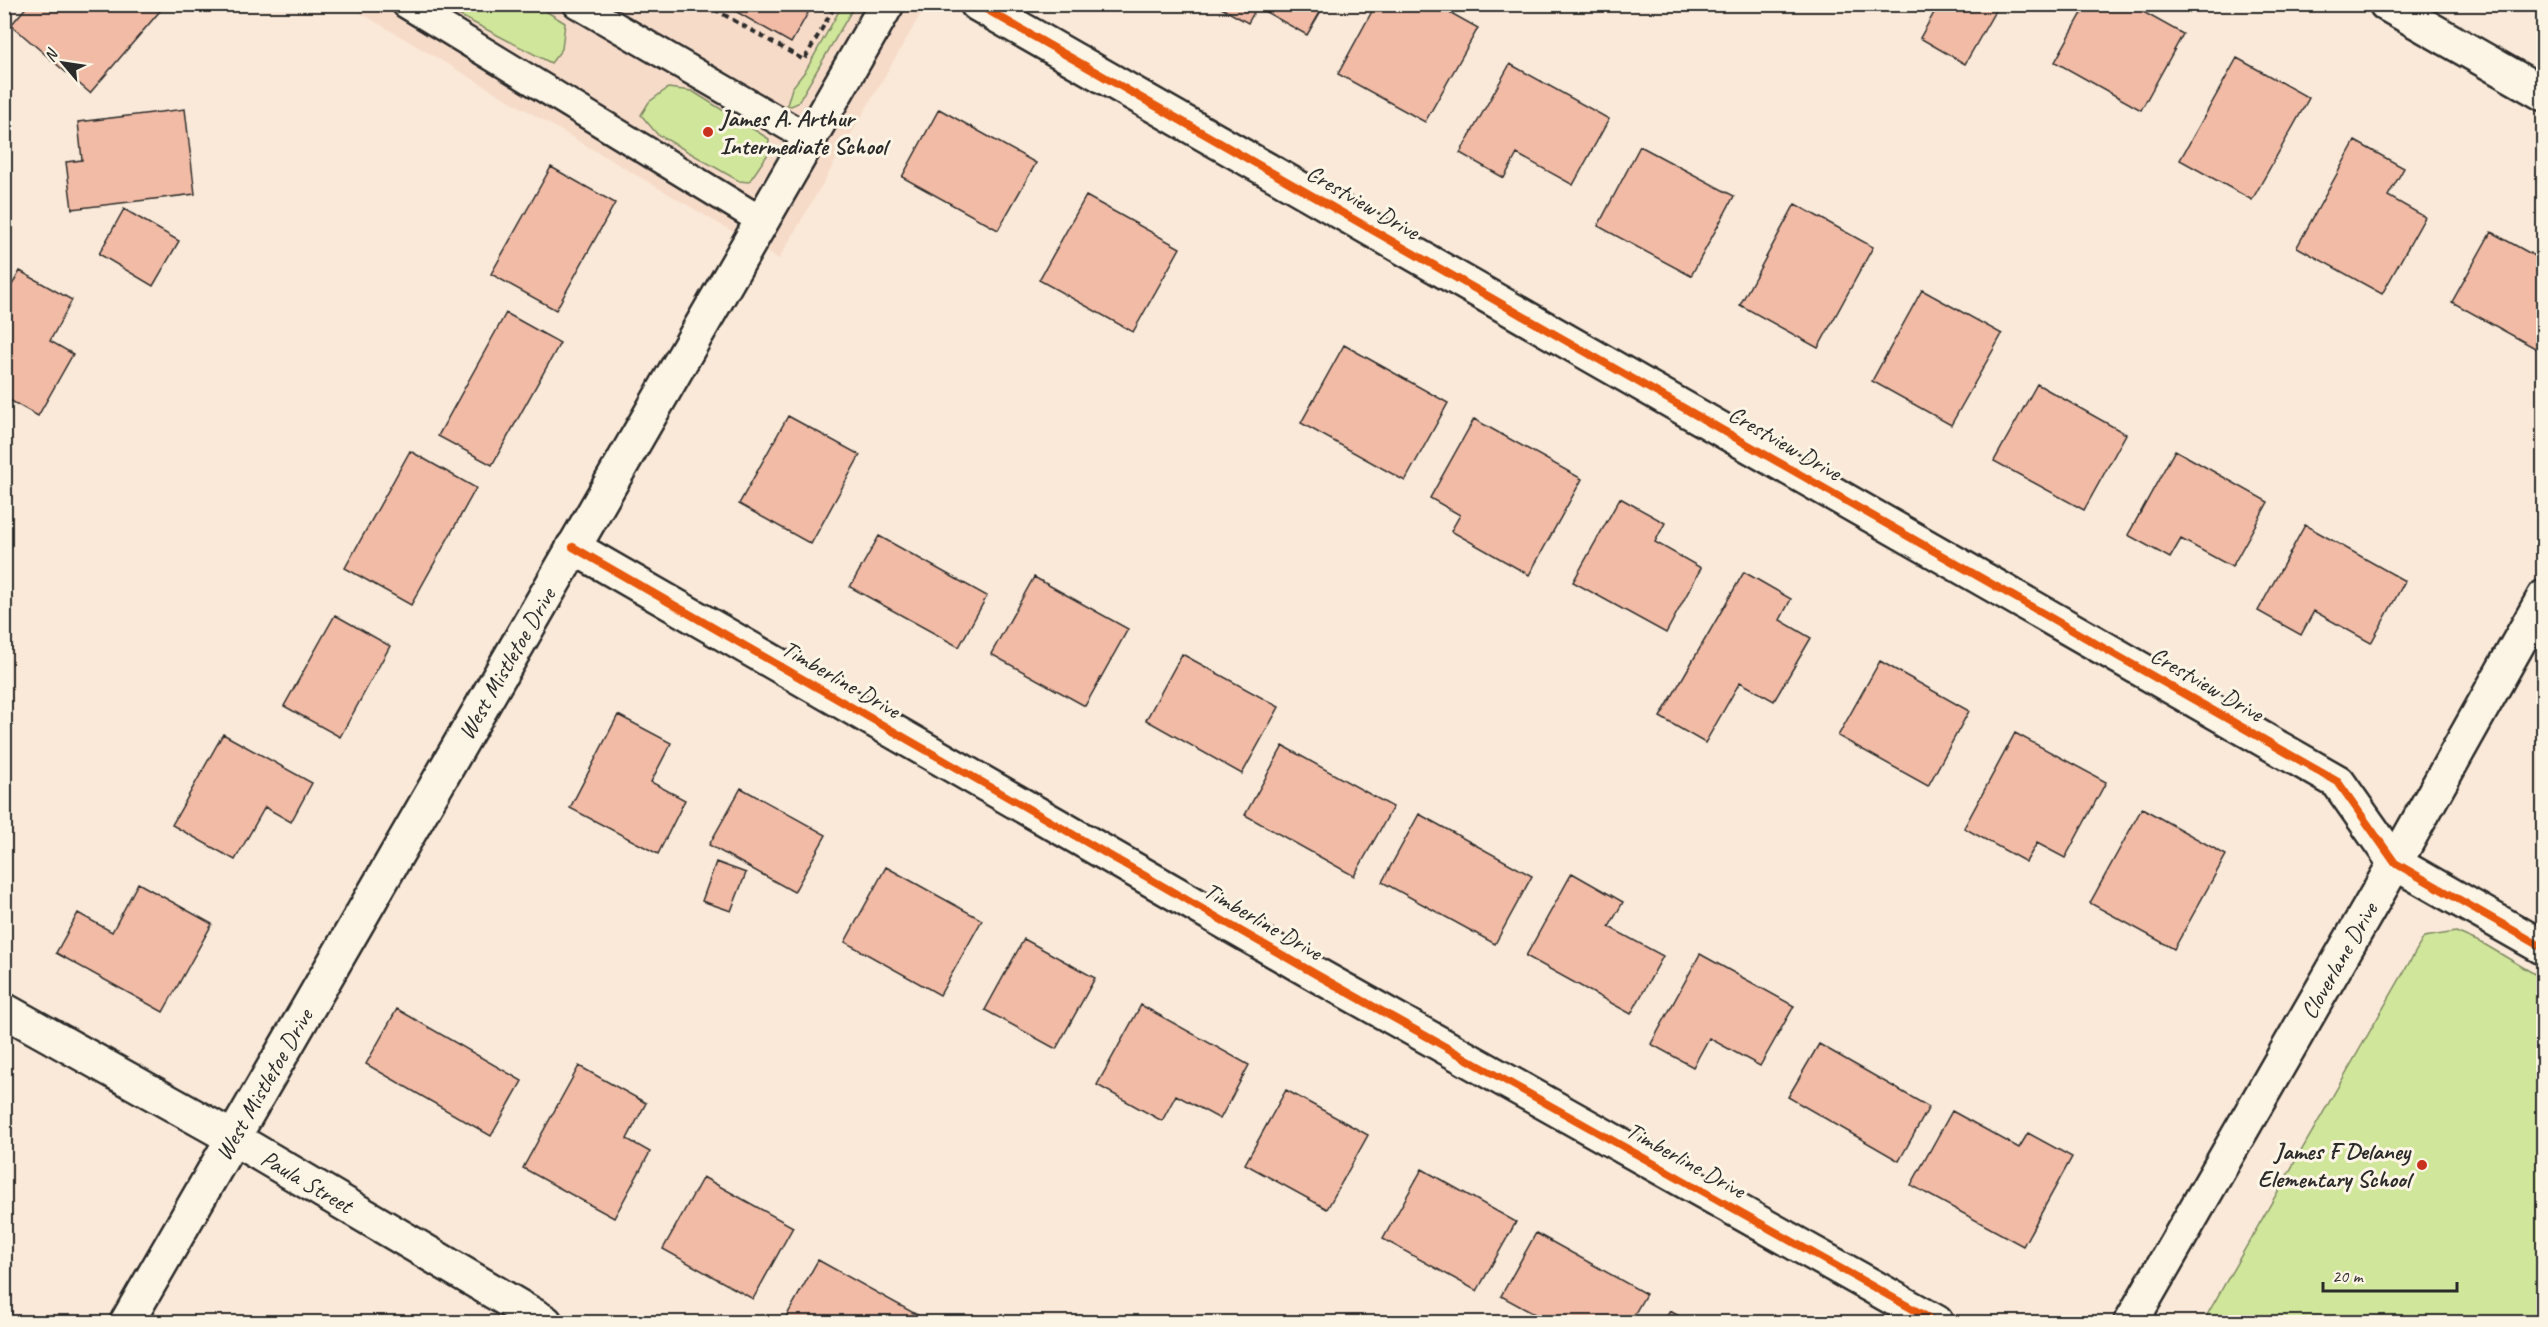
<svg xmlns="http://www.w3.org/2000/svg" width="2548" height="1327" font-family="Caveat,sans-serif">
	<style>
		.built { fill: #f7dbc9 }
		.green { fill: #d0e69b; stroke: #7e8863; stroke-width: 1.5 }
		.building { fill: #f1bba5; stroke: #2b2b2b; stroke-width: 1.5 }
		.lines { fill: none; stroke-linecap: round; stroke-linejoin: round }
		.lane-casing { stroke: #2b2b2b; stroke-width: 32 }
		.street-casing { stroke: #2b2b2b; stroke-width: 38 }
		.path { stroke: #2b2b2b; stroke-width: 4; stroke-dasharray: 6 4.5; stroke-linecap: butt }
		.lane { stroke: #fcf5e5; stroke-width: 27 }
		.street { stroke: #fcf5e5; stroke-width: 33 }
		.cycleway-casing { stroke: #fcf5e5; stroke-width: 11 }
		.cycleway { stroke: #e8590c; stroke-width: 8 }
		.poi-dot { fill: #c8321e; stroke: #fcf5e5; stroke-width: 2 }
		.labels { text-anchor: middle; stroke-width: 6; stroke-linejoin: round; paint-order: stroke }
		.poi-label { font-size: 24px; font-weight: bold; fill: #2b2b2b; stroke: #fcf5e5; text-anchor: start }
		.street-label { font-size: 24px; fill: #2b2b2b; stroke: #fcf5e5 }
	</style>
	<rect width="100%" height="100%" fill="#fae9d8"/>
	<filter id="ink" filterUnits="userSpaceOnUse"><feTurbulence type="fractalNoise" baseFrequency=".0167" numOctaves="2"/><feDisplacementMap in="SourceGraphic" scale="12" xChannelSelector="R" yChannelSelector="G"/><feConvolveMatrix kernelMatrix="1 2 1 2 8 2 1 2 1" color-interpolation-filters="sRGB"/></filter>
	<g filter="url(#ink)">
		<path class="built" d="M347,5H926L779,259Z"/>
		<path class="green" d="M843,4L855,5L798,103L791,106L787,105L792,88L806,70Z
			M444,5H536L565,23L562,49L551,63L453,12Z
			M668,88L692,91L769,139L768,154L749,182L739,181L657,134L641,115L649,102Z
			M2456,932L2484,944L2543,979V1322H2203L2424,937Z"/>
		<path class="building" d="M29,4H152L160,11L90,93L11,25Z
			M723,4H813L791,43Z
			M1214,4H1325L1307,35L1257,7L1248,23Z
			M1376,4H1435L1478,28L1425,122L1338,74Z
			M1939,4H1999L1965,64L1920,38Z
			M2087,4H2129L2183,34L2141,110L2055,62Z
			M2237,58L2309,98L2252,200L2180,160Z
			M1510,64L1609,119L1573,185L1517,154L1504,178L1460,153Z
			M185,109L195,194L72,209L66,162L82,160L78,122Z
			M939,109L1036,163L998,230L902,177Z
			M2355,141L2404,168L2388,196L2425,217L2382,294L2297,247Z
			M1640,146L1734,196L1691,276L1598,226Z
			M551,167L615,203L556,310L491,274Z
			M1086,196L1180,248L1133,332L1039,280Z
			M1795,204L1873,247L1818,348L1740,305Z
			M124,209L179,241L153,286L99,254Z
			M2491,232L2544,261V353L2452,302Z
			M20,271L72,300L50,341L73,354L38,416L4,397V299Z
			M1922,290L2002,334L1951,425L1872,381Z
			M506,313L560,343L492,465L438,436Z
			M1344,345L1448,403L1405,481L1301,423Z
			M2037,384L2126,434L2084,510L1994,461Z
			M788,416L860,455L811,544L739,504Z
			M1474,419L1582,479L1529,575L1451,531L1460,515L1430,498Z
			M2175,450L2268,502L2232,567L2181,539L2170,558L2128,535Z
			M410,451L476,488L411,605L345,568Z
			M1620,498L1665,523L1655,542L1701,568L1666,633L1573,582Z
			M2305,525L2405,581L2371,643L2314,611L2301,635L2258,611Z
			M879,536L987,596L959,647L850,587Z
			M1744,572L1791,599L1780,620L1811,638L1774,701L1740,682L1705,743L1660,717Z
			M1034,577L1128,629L1085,706L991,654Z
			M335,615L390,646L340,737L284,706Z
			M1182,654L1279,707L1242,774L1146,720Z
			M1880,661L1969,711L1928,786L1838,736Z
			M618,715L671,743L651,782L685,800L658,854L570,808Z
			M2015,733L2106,782L2065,858L2037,843L2026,862L1964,828Z
			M223,734L312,783L291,822L265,807L235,860L172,825Z
			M1283,746L1393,807L1354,876L1245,815Z
			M741,788L826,835L794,892L709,845Z
			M2142,808L2226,855L2174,949L2090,903Z
			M1419,814L1532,876L1495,944L1382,882Z
			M716,862L746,873L731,911L702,901Z
			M886,867L982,920L940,995L845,942Z
			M1572,873L1623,902L1609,927L1663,956L1631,1014L1526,956Z
			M138,883L212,924L163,1012L56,953L78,913L112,932Z
			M1024,939L1095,978L1056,1049L985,1010Z
			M1700,954L1794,1006L1760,1066L1709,1038L1693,1067L1651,1044Z
			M1141,1005L1249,1065L1220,1119L1176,1095L1162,1121L1097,1085Z
			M397,1009L522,1081L491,1136L366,1064Z
			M1819,1044L1929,1107L1899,1161L1788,1097Z
			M579,1066L646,1103L627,1139L650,1152L614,1218L523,1168Z
			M1286,1090L1368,1135L1327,1209L1245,1164Z
			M1952,1111L2019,1148L2028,1133L2072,1157L2023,1246L1911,1185Z
			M1422,1169L1516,1222L1477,1291L1383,1239Z
			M703,1177L793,1227L753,1299L663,1249Z
			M1536,1233L1646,1294L1630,1322H1549L1501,1296Z
			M818,1260L921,1317L918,1322H796L786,1317Z
			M4,1307L12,1312L6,1322H4Z
			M1670,1311L1690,1322H1663Z
			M267,1317L278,1322H264Z"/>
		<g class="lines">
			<defs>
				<path id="lane" d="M406,4L762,221
					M577,4L810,139"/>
				<g id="street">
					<path d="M977,4L2338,782L2395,863L2544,948"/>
					<path d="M2386,4L2544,94"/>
					<path d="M573,547L1319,976L1936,1322"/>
					<path id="s1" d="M4,1010L233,1138L545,1322"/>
					<path id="s2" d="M127,1322L887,4"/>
					<path id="s3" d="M2131,1322L2395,863L2544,597"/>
				</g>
			</defs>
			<use href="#lane" class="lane-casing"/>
			<use href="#street" class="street-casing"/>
			<path class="path" d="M705,4L804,60L836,4"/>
			<use href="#lane" class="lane"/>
			<use href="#street" class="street"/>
			<defs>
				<path id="cycleway" d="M977,4L2338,782L2395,863L2544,948
					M573,547L1319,976L1936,1322"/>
			</defs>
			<use href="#cycleway" class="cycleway-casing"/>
			<use href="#cycleway" class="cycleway"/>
		</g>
	</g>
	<g class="poi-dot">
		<circle cx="708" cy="132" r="6"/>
		<circle cx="2422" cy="1165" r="6"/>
	</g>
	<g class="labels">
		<g class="poi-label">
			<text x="720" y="126">James A. Arthur<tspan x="720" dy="28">Intermediate School</tspan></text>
			<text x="2410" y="1159" text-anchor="end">James F Delaney<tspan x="2410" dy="28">Elementary School</tspan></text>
		</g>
		<g class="street-label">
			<text transform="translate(1363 202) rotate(30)" y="8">Crestview Drive</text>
			<text transform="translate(1785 443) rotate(30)" y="8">Crestview Drive</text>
			<text dy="8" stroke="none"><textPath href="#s2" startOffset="760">West Mistletoe Drive</textPath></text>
			<text transform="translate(841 679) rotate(30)" y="8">Timberline Drive</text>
			<text transform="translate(2207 684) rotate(30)" y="8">Crestview Drive</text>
			<text transform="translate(1263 921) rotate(30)" y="8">Timberline Drive</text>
			<text dy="8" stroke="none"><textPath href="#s3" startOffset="417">Cloverlane Drive</textPath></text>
			<text dy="8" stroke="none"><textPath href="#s2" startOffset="274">West Mistletoe Drive</textPath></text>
			<text transform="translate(1686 1160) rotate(29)" y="8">Timberline Drive</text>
			<text dy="8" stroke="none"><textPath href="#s1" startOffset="348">Paula Street</textPath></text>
		</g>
	</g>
	<rect width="2548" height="1327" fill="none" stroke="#fcf5e5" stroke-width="24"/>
	<rect x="12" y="12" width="2524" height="1303" fill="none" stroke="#2b2b2b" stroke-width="2" filter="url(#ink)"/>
	<g transform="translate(63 63) rotate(299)" stroke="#fcf5e5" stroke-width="4.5" paint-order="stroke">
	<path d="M0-4.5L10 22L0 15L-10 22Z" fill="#2b2b2b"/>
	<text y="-9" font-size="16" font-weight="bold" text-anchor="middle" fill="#2b2b2b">N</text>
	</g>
	<path d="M2323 1282v9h134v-9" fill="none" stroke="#2b2b2b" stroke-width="3"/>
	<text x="2332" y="1282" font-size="18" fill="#2b2b2b" stroke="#fcf5e5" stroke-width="4.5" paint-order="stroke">20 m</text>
</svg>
